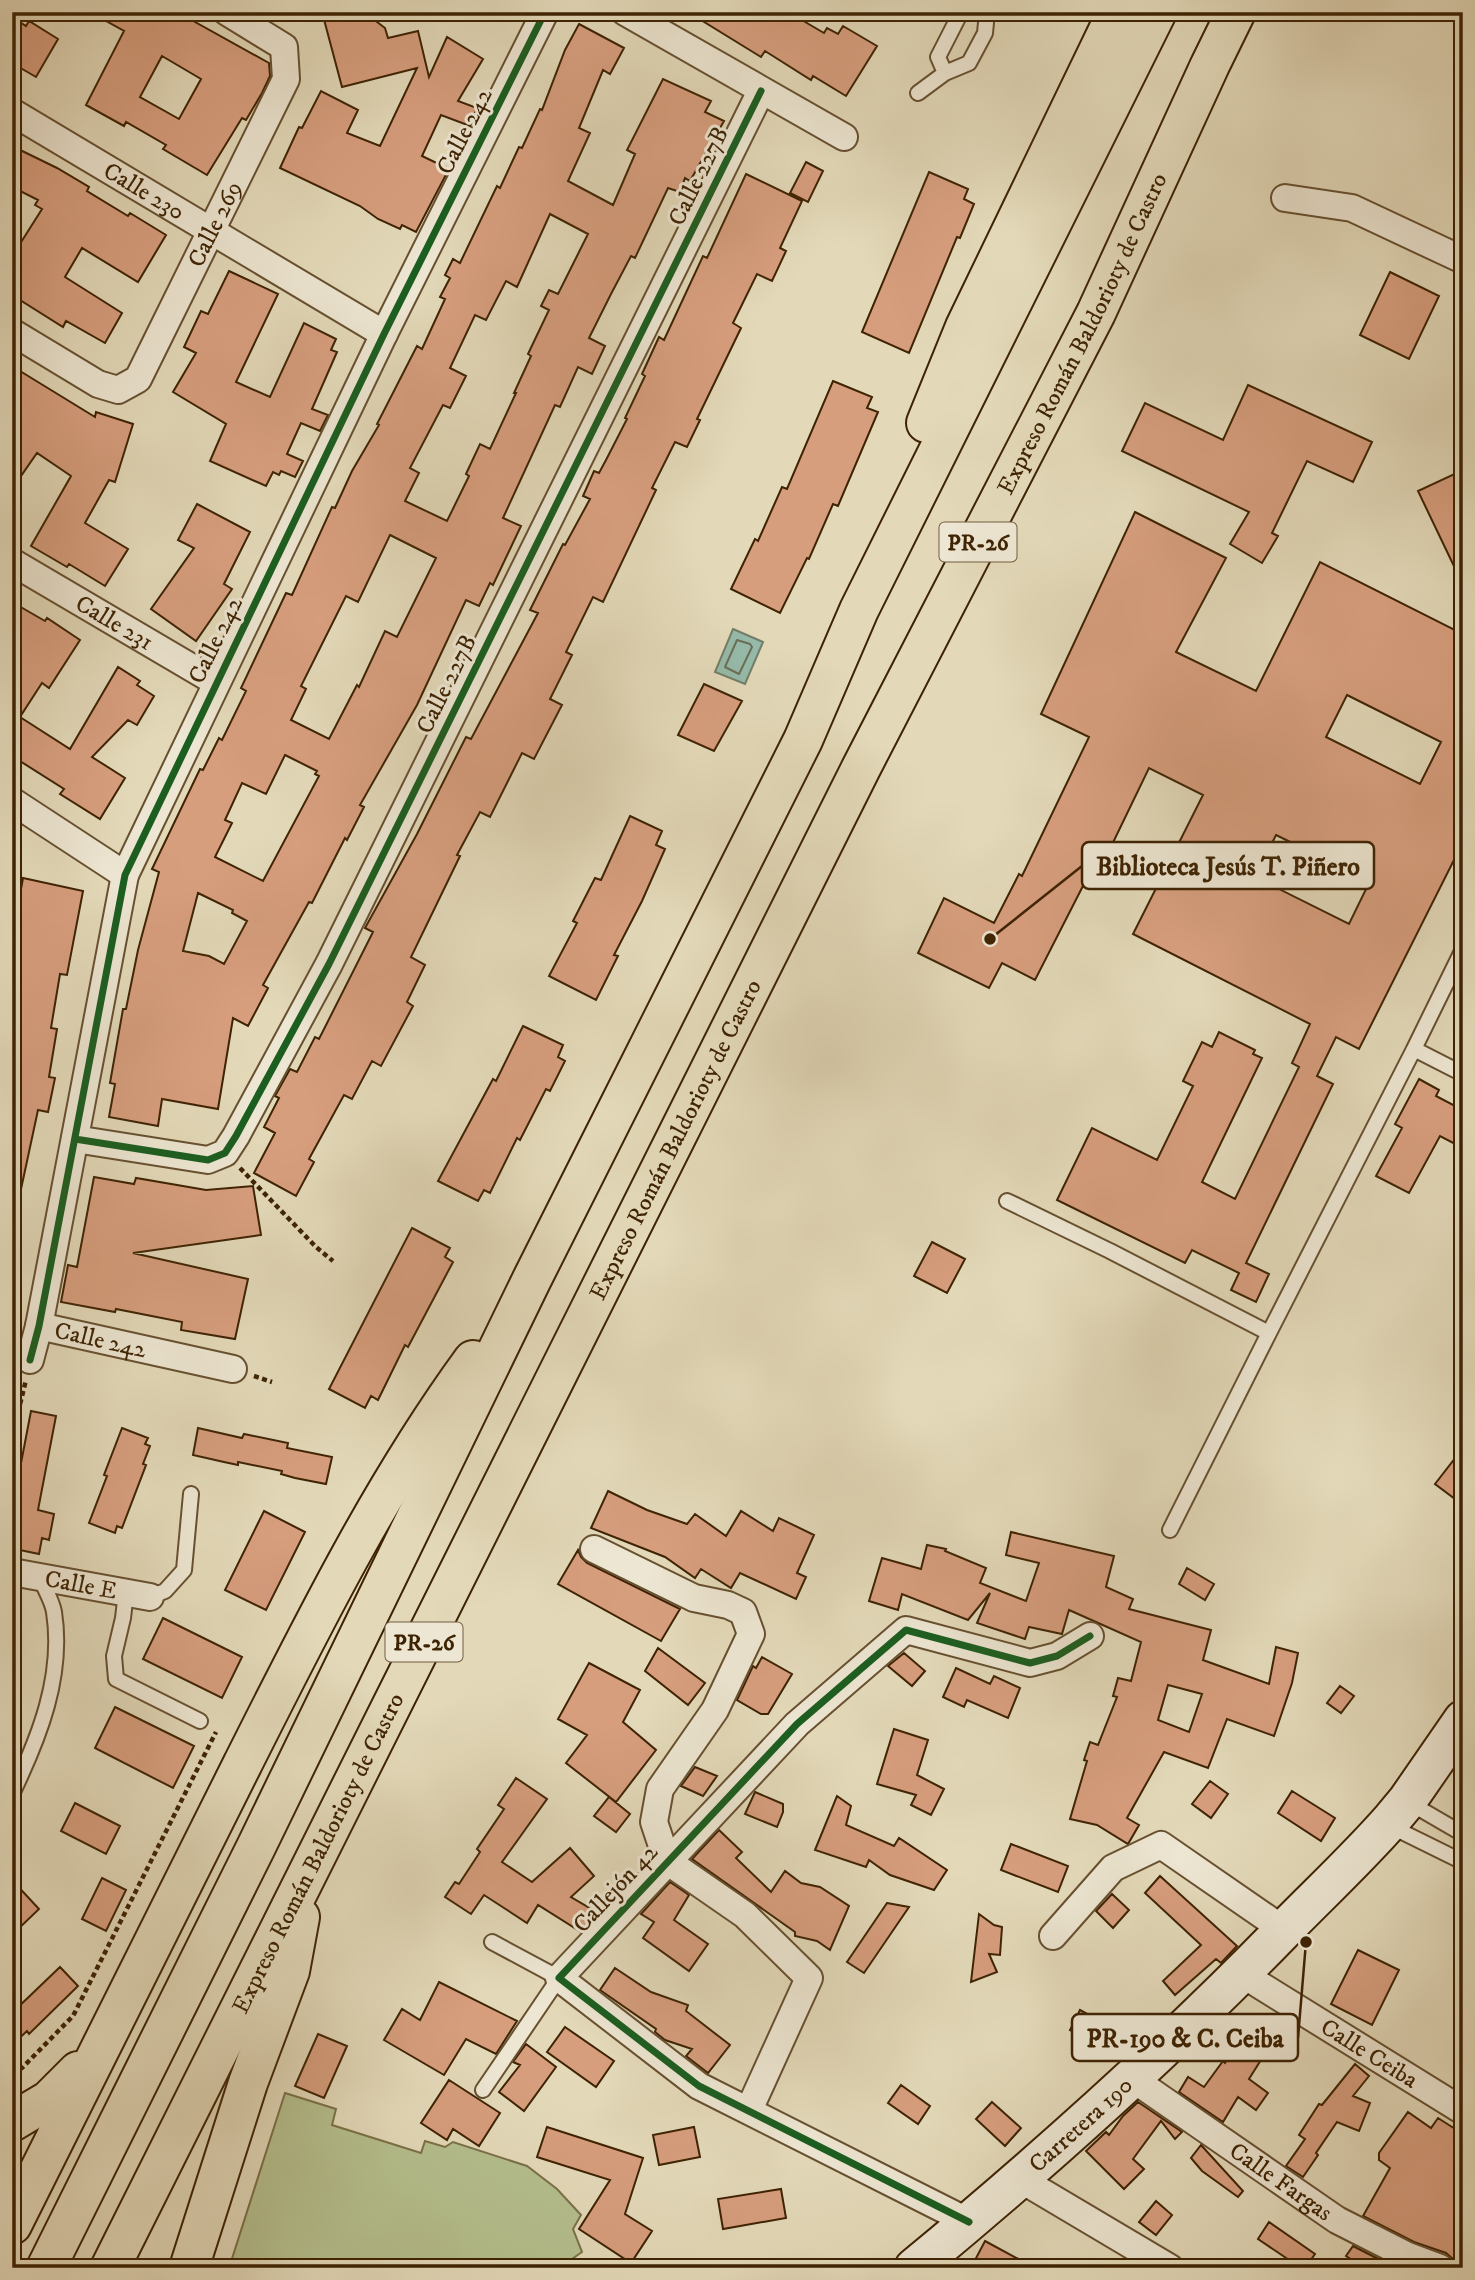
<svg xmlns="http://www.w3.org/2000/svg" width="1475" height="2280" font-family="'IM FELL DW Pica',serif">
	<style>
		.pitch { fill: #b5bf8e; stroke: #7a7148; stroke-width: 2 }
		.water { fill: #96bbab; stroke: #737e68; stroke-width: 2 }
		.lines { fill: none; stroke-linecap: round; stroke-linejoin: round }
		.shore { stroke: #6a6f57; stroke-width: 2 }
		.building { fill: #d79e7e; stroke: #3e2303; stroke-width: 2; fill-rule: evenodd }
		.lane-casing { stroke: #675030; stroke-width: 18 }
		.street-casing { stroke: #675030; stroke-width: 30 }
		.secondary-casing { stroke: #3e2303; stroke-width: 42 }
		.highway-casing { stroke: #3e2303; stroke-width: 42 }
		.path { stroke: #3e2303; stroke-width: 4.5; stroke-dasharray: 5 3.5; stroke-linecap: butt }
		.lane { stroke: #ede6d2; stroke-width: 14 }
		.street { stroke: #ede6d2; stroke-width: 26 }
		.secondary { stroke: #ede6d2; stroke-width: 38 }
		.highway { stroke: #e3d9b9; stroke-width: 38 }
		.cycleway-casing { stroke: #ede6d2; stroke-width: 11 }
		.cycleway { stroke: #1b5e20; stroke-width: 7 }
		.labels { text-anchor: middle; stroke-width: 6; stroke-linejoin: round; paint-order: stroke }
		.shield { fill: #ede6d2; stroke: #725e41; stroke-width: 2 }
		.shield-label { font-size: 23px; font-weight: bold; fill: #3e2303 }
		.street-label { font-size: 24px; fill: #3e2303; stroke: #ede6d2 }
		.leader { fill: none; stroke: #3e2303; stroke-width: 2.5 }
		.callout-dot { fill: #3e2303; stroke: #ede6d2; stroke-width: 2.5 }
		.callout { fill: #ede6d2; stroke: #3e2303; stroke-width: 2.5 }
		.callout-label { font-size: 26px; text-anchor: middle; font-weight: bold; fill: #3e2303 }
	</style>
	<rect width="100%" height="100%" fill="#e3d9b9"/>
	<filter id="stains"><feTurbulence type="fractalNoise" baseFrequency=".00286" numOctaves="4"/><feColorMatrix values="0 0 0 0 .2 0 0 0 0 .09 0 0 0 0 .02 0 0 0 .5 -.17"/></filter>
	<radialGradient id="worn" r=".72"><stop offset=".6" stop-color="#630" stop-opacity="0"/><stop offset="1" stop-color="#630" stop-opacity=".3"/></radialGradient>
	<path class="pitch" d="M285,2093L336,2109L332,2125L421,2153L425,2141L445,2147L453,2142L527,2166L557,2189L581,2215L573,2229L582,2252L559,2268H229Z"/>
	<path class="water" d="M733,629L763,642L745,684L715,672Z"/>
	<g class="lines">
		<path class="shore" d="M737,640L750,644L752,647L739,674L725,667Z"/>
	</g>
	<path class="building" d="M90,12H177L269,63L270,76L262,93L246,120L242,118L207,175L163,149L166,145L126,122L124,126L86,105L124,31ZM162,56L201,79L179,119L140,97Z
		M322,12H364L385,28L388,38L418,31L429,77L447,37L483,59L458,101L477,108L470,126L441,115L422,156L449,169L416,232L402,225L400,229L378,219L360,206L280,168L299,127L302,128L321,91L358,110L347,133L380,146L417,68L342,87Z
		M688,12H788L824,33L827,28L838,34L843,26L877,46L846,96L813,76L811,80L765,51L761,57Z
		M12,17L26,26L29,21L58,39L36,77L12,63Z
		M579,24L624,48L610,74L603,70L579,128L590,133L568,181L613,205L635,154L627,150L663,79L711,101L705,112L724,121L690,181L685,178L680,192L668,188L635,258L631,256L611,294L589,338L605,346L592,374L578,367L560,407L555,405L503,518L521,526L493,585L490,583L479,606L466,600L417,705L360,805L364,807L347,840L345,838L312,903L309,902L263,985L268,988L248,1026L233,1018L218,1109L162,1099L158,1126L109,1117L115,1084L110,1083L123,1009H126L138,950L159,872L152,869L200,769L203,770L219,738L222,740L246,691L241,688L286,593L292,595L332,507L335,508L352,471L379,425L377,424L417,346L422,349L445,299L440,297L450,278L445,275L453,259L460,263L497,186L500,188L519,147L522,148L540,109L542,110L565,50ZM550,214L588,234L558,294L549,290L541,306L549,310L528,354L531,356L514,393H516L490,449L480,444L466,474L469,476L447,521L405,501L419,473L410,468L443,405L450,408L466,376L450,368L475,315L486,320L506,281L517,287ZM390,535L436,558L397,637L385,631L359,687L357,685L329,739L291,720L306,689L301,686L346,596L358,602ZM285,755L317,771L315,774L319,776L263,881L215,857L232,823L225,820L242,783L266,794ZM198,893L233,910L232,913L247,921L224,964L209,956L183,951Z
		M12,146L57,168L89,187L87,191L128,216L130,213L166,235L138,282L82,248L65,277L122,313L105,343L66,321L63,327L12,295V244L18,247L42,209L35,205L38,200L12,187Z
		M806,162L823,171L808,202L790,193Z
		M929,172L968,189L964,199L974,204L960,238L957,237L909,353L862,332Z
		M746,174L802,201L780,248L786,251L772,281L757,274L733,323L741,328L697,419L700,420L687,447L675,442L652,488L656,490L603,602L593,597L566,652L572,655L550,699L562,705L534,759L522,753L490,817L480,812L457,855L460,856L411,957L425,965L407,1002L413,1006L381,1066L372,1061L352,1099L344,1095L309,1159L314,1162L296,1196L254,1173L275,1133L264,1127L279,1098L275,1096L290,1069L297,1072L315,1037L319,1039L373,932L365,928L417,834L466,737L471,739L538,613L530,610L563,544L565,545L590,499L583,496L594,471L599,473L606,460L627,419L625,418L645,376L642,374L659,337L664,340L703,256L707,258Z
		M229,271L278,294L236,382L270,397L304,323L336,339L331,350L337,352L312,409L328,415L320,431L301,423L287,454L303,461L295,477L281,471L279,475L273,472L266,486L210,461L226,424L173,392L196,353L184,347L201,311L208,314Z
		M1390,272L1439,296L1409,359L1360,335Z
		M20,371L95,417L96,412L133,424L115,482L109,480L85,523L128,549L105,586L69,564L67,567L31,546L71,476L37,453L12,489V384Z
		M833,381L872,397L867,408L878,412L838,506L833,504L809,559L807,558L780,613L731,589L755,539L758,541L782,487L787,489Z
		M1248,385L1372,442L1353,482L1307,461L1272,533L1278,536L1262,563L1230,544L1249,512L1122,451L1145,403L1223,440Z
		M1463,470V585L1418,491Z
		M197,504L250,532L224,584L232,589L196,641L151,609L194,548L178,540Z
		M1135,512L1226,558L1176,652L1256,691L1320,562L1463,634V842L1359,1049L1336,1037L1317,1076L1333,1084L1246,1263L1269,1274L1256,1302L1231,1290L1239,1273L1192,1250L1185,1263L1057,1200L1092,1128L1157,1160L1193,1086L1183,1081L1202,1042L1212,1047L1219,1032L1255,1050L1253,1054L1262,1058L1202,1182L1235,1199L1299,1067L1292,1063L1310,1024L1133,934L1203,795L1149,768L1092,886L1085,882L1035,980L1002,963L989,988L918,953L944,898L994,923L1019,874L1022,876L1089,737L1041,714ZM1347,695L1441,742L1420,784L1326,737ZM1276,835L1370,881L1349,924L1255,877Z
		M12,602L45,621L47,618L80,640L49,688L42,683L20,717L70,749L118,667L140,681L137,685L154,696L137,725L128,720L92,757L125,778L100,819L60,794L64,789L12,756Z
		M704,684L742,701L714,751L678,735Z
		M630,816L662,831L656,845L665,849L642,901L614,955L618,956L596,1000L549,976L577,923L573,921L595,878L601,880Z
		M23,878L83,891L67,975L60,974L51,1028L57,1029L49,1077L55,1078L48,1112L38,1110L20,1194L12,1193V938Z
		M523,1026L563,1045L558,1057L565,1061L550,1091L546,1089L520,1140L517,1138L490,1193L484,1190L478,1201L438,1181L493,1079L496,1081Z
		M1419,1079L1439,1090L1436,1096L1463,1110V1148L1440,1136L1409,1193L1376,1176L1402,1128L1395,1124Z
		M94,1177L134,1184L136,1178L206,1190L253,1186L261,1235L133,1253L248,1279L235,1339L181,1330L182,1322L116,1309L115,1312L61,1302L68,1265L77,1267Z
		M412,1228L450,1248L445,1257L453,1262L408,1347L405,1345L378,1400L371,1396L365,1408L329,1389Z
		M932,1242L965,1259L947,1293L914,1276Z
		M31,1411L56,1416L38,1510L54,1514L49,1540L42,1538L39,1554L15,1549L18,1534L12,1533V1510Z
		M122,1428L148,1438L145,1444L150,1446L143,1464L146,1465L122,1528L117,1526L115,1533L89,1523L107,1476L104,1475Z
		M198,1428L242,1438L244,1434L288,1443L287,1448L332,1457L326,1484L295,1478L281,1474L282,1471L238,1462V1465L224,1462L193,1455Z
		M1463,1448V1505L1435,1484Z
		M608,1491L647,1510L687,1524L695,1514L726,1536L741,1511L773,1531L779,1518L814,1535L797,1573L806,1577L796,1599L740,1573L731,1588L701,1569L695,1578L665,1557L591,1528Z
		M264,1511L305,1532L266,1610L225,1590Z
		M1011,1532L1114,1556L1106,1587L1133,1599L1129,1609L1211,1630L1203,1660L1269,1684L1276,1647L1298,1653L1292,1683L1274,1736L1227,1719L1208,1768L1164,1752L1127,1818L1139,1825L1128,1844L1097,1825L1070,1819L1087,1761L1084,1760L1090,1742L1098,1745L1117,1697L1113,1696L1118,1678L1131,1681L1141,1642L1069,1610L1062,1634L1029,1627L1025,1639L977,1623L990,1593L968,1620L902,1594L898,1610L869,1601L882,1558L921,1569L927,1545L946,1549L945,1551L986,1568L980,1583L1026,1601L1039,1563L1006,1555ZM1168,1685L1202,1694L1189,1732L1158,1720Z
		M578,1550L581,1557L587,1563L680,1609L661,1641L558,1584Z
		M1187,1568L1214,1584L1205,1600L1179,1584Z
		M163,1618L242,1657L222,1698L143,1659Z
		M658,1648L705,1683L688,1705L645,1671Z
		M904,1653L925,1671L912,1686L888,1666Z
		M762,1657L792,1674L768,1714H761L737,1700L753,1666L756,1668Z
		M589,1663L640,1690L623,1722L656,1750L616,1802L566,1763L587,1735L558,1719Z
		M956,1668L990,1684L994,1676L1020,1688L1008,1718L967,1700L964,1707L943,1697Z
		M1340,1686L1354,1696L1341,1713L1327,1703Z
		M115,1707L194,1746L173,1788L95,1748Z
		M894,1729L928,1740L917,1775L944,1789L931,1815L911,1805L916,1795L877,1784Z
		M695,1767L717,1776L703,1796L681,1786Z
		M516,1778L547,1799L502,1862L532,1882L570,1848L594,1876L571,1897L598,1913L581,1932L538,1905L527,1923L484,1895L471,1914L445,1897L455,1882L459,1884L480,1852L477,1849L504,1809L498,1805Z
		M1210,1781L1228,1794L1211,1818L1192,1804Z
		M1292,1791L1335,1818L1321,1841L1278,1813Z
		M755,1792L783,1804V1812L777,1827L745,1814Z
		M837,1796L851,1806L846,1825L894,1846L899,1838L947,1870L934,1890L890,1875L869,1860L866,1867L815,1850Z
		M609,1797L630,1814L616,1832L594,1816Z
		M75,1803L120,1826L106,1854L61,1831Z
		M719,1830L742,1852L736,1858L771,1892L785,1871L801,1883L820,1887L849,1906L830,1950L817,1941L795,1936V1932L692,1859Z
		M1011,1844L1068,1866L1058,1892L1001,1870Z
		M1160,1876L1237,1946L1221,1963L1216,1959L1175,1995L1163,1981L1201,1945L1145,1893Z
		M102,1878L126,1890L106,1931L82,1919Z
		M12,1880L39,1909L12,1935Z
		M670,1882L689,1895L674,1920L708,1944L689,1971L643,1938L654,1922L641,1914Z
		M1112,1894L1129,1910L1113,1928L1096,1911Z
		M887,1903L909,1907L864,1973L847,1962Z
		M979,1914L994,1925L1002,1927L1000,1955L989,1954L997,1972L971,1982Z
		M1358,1950L1399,1970L1372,2025L1331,2004Z
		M60,1967L78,1986L29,2034L27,2031L12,2045V2013Z
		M615,1968L651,1992L688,2005L686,2011L730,2045L708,2073L686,2056L692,2049L665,2040L655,2032L656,2029L600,1990Z
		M439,1982L517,2021L496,2054L466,2039L444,2075L384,2040L402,2009L420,2020Z
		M1080,2010L1109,2026L1099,2046L1070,2030Z
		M565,2027L614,2061L596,2087L547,2052Z
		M1246,2029L1271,2044L1249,2079L1268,2093L1256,2110L1238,2097L1223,2122L1179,2092L1188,2077L1204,2087L1223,2061L1225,2063Z
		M318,2034L347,2046L324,2098L295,2086Z
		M526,2044L556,2067L524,2111L499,2092L520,2065L513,2062Z
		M1355,2064L1369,2076L1353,2096L1370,2103L1359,2131L1337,2122L1316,2153L1318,2155L1303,2177L1286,2166L1305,2139L1299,2135L1319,2104L1322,2105Z
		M449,2080L500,2113L479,2146L453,2129L447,2140L421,2123Z
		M901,2085L930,2106L918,2124L888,2103Z
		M992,2102L1021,2128L1005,2146L976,2119Z
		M1138,2102L1182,2132L1175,2139L1161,2121L1133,2159L1144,2169L1124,2189L1086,2151L1106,2132L1109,2135L1123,2116Z
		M1408,2112L1431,2128L1438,2118L1463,2134V2268H1455L1453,2259L1446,2253L1414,2242L1363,2216L1390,2168L1379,2160V2153Z
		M547,2127L643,2158L625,2214L652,2231L631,2263L579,2229L610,2180L537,2157Z
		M694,2127L700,2157L659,2165L653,2135Z
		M1201,2145L1243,2191L1238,2197L1202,2171L1191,2158Z
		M781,2189L786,2218L723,2229L718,2199Z
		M1156,2201L1172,2215L1156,2235L1139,2222Z
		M1269,2222L1315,2254L1305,2268H1301L1258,2239Z
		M985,2241L1035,2268H989L975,2260Z
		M1353,2246L1396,2268H1365L1346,2256Z"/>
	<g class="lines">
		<defs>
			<path id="lane" d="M961,12L938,57L945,73L969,63L985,33L987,12
				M918,93L945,73
				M1463,949L1414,1049L1463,1074
				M1007,1201L1110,1251L1269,1333L1414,1049
				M1170,1530L1269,1333
				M126,1592L123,1618L114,1656L116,1679L200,1721
				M150,1597L165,1591L184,1570L191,1494
				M12,1794C39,1738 64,1676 54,1612C52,1600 44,1588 40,1577
				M1408,1802L1463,1834
				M1388,1825L1463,1862
				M483,2090L559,1978L492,1942"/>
			<g id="street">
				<path d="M625,12L844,137"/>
				<path id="s1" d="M12,112L384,334"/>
				<path d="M1285,198L1352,208L1463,260"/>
				<path id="s2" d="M12,332L98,384L118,390L138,379L286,79L284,47L227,12"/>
				<path id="s3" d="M12,562L216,682"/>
				<path d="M12,801L125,875"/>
				<path d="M75,1139L208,1160L225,1153L236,1136L329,964L761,91"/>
				<path id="s4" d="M39,1326L233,1369"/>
				<path d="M30,1360L39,1326L125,875L384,334L545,12"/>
				<path d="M594,1549L694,1598L728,1605L743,1612L751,1634L715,1710L660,1789L654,1822L667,1861L745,1915L809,1978L749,2110"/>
				<path id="s5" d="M12,1572L150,1597"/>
				<path d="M1053,1936L1113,1868L1161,1845L1284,1930"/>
				<path id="s6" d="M1242,1974L1463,2111"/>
				<path id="s7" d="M1133,2079L1337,2220L1408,2256L1440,2268"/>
				<path d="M1020,2179L1170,2268"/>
				<path d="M969,2222L699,2086L559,1978L797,1724L906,1630L1030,1663L1057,1656L1090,1636"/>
			</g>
			<g id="secondary">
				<path id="s8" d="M914,2268C1042,2162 1165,2052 1281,1933C1318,1895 1357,1859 1392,1819L1407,1801L1463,1720"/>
			</g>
			<g id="highway">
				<path d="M926,423L965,327L1117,12"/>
				<path d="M12,2122L49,2100L78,2071"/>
				<path d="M12,2225C88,2071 165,1918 242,1765C312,1626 381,1486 473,1360"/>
				<path d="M46,2268L256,1847L532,1279L803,740L859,610L1157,12"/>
				<path id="s9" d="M110,2268L861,768L1096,313L1210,65L1236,12"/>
				<path d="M189,2268L248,2083L290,1971L300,1917"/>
			</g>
		</defs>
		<use href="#lane" class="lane-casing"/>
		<use href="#street" class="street-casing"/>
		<use href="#secondary" class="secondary-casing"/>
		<use href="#highway" class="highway-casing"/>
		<path class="path" d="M240,1168L316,1247L333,1261
			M254,1376L272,1382
			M12,1437L26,1380
			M12,2073L22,2068L73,2016L216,1732"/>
		<use href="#lane" class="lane"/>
		<use href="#street" class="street"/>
		<use href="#secondary" class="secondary"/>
		<use href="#highway" class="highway"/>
		<defs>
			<path id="cycleway" d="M75,1139L208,1160L225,1153L236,1136L329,964L761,91
				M30,1360L39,1326L125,875L384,334L545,12
				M969,2222L699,2086L559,1978L797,1724L906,1630L1030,1663L1057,1656L1090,1636"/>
		</defs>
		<use href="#cycleway" class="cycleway-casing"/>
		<use href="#cycleway" class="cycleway"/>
	</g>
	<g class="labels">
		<g class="shield">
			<rect x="939.5" y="522.5" width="77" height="39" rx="5"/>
			<rect x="385.5" y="1622.5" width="77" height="39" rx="5"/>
		</g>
		<g class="shield-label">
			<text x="978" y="550">PR-26</text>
			<text x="424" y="1650">PR-26</text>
		</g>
		<g class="street-label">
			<text transform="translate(464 131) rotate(-63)" y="8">Calle 242</text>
			<text transform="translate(698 176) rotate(-64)" y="8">Calle 227B</text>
			<text dy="8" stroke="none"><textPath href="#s1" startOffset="154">Calle 230</textPath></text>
			<text dy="8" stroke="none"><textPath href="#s2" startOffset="317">Calle 269</textPath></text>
			<text dy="8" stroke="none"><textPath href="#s9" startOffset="2165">Expreso Román Baldorioty de Castro</textPath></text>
			<text dy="8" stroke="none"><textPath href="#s3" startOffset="119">Calle 231</textPath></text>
			<text transform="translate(215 640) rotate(-64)" y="8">Calle 242</text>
			<text transform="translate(446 684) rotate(-64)" y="8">Calle 227B</text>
			<text dy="8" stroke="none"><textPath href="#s9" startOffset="1262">Expreso Román Baldorioty de Castro</textPath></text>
			<text dy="8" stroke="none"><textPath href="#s4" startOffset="63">Calle 242</textPath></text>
			<text dy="8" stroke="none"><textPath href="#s5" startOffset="70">Calle E</textPath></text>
			<text dy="8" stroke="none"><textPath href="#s9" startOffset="464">Expreso Román Baldorioty de Castro</textPath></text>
			<text transform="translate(615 1888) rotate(-47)" y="8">Callejón 42</text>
			<text dy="8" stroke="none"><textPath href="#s6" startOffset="150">Calle Ceiba</textPath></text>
			<text dy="8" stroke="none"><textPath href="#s8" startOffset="220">Carretera 190</textPath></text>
			<text dy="8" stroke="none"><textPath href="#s7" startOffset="180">Calle Fargas</textPath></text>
		</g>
	</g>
	<path class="leader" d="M990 939L1082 866M1306 1942L1298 2038"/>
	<g class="callout-dot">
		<circle cx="990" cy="939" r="7"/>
		<circle cx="1306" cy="1942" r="7"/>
	</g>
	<g class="callout">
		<rect x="1082" y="842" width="292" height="47" rx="7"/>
		<rect x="1072" y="2014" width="226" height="47" rx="7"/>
	</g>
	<g class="callout-label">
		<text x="1228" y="875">Biblioteca Jesús T. Piñero</text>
		<text x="1185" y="2047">PR-190 &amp; C. Ceiba</text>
	</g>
	<rect width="1475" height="2280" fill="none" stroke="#e3d9b9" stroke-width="42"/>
	<rect x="14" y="14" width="1447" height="2252" fill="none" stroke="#3e2303" stroke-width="3.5"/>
	<rect x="21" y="21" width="1433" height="2238" fill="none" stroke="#3e2303" stroke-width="2"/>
	<rect width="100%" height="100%" filter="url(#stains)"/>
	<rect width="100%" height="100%" fill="url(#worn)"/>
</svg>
